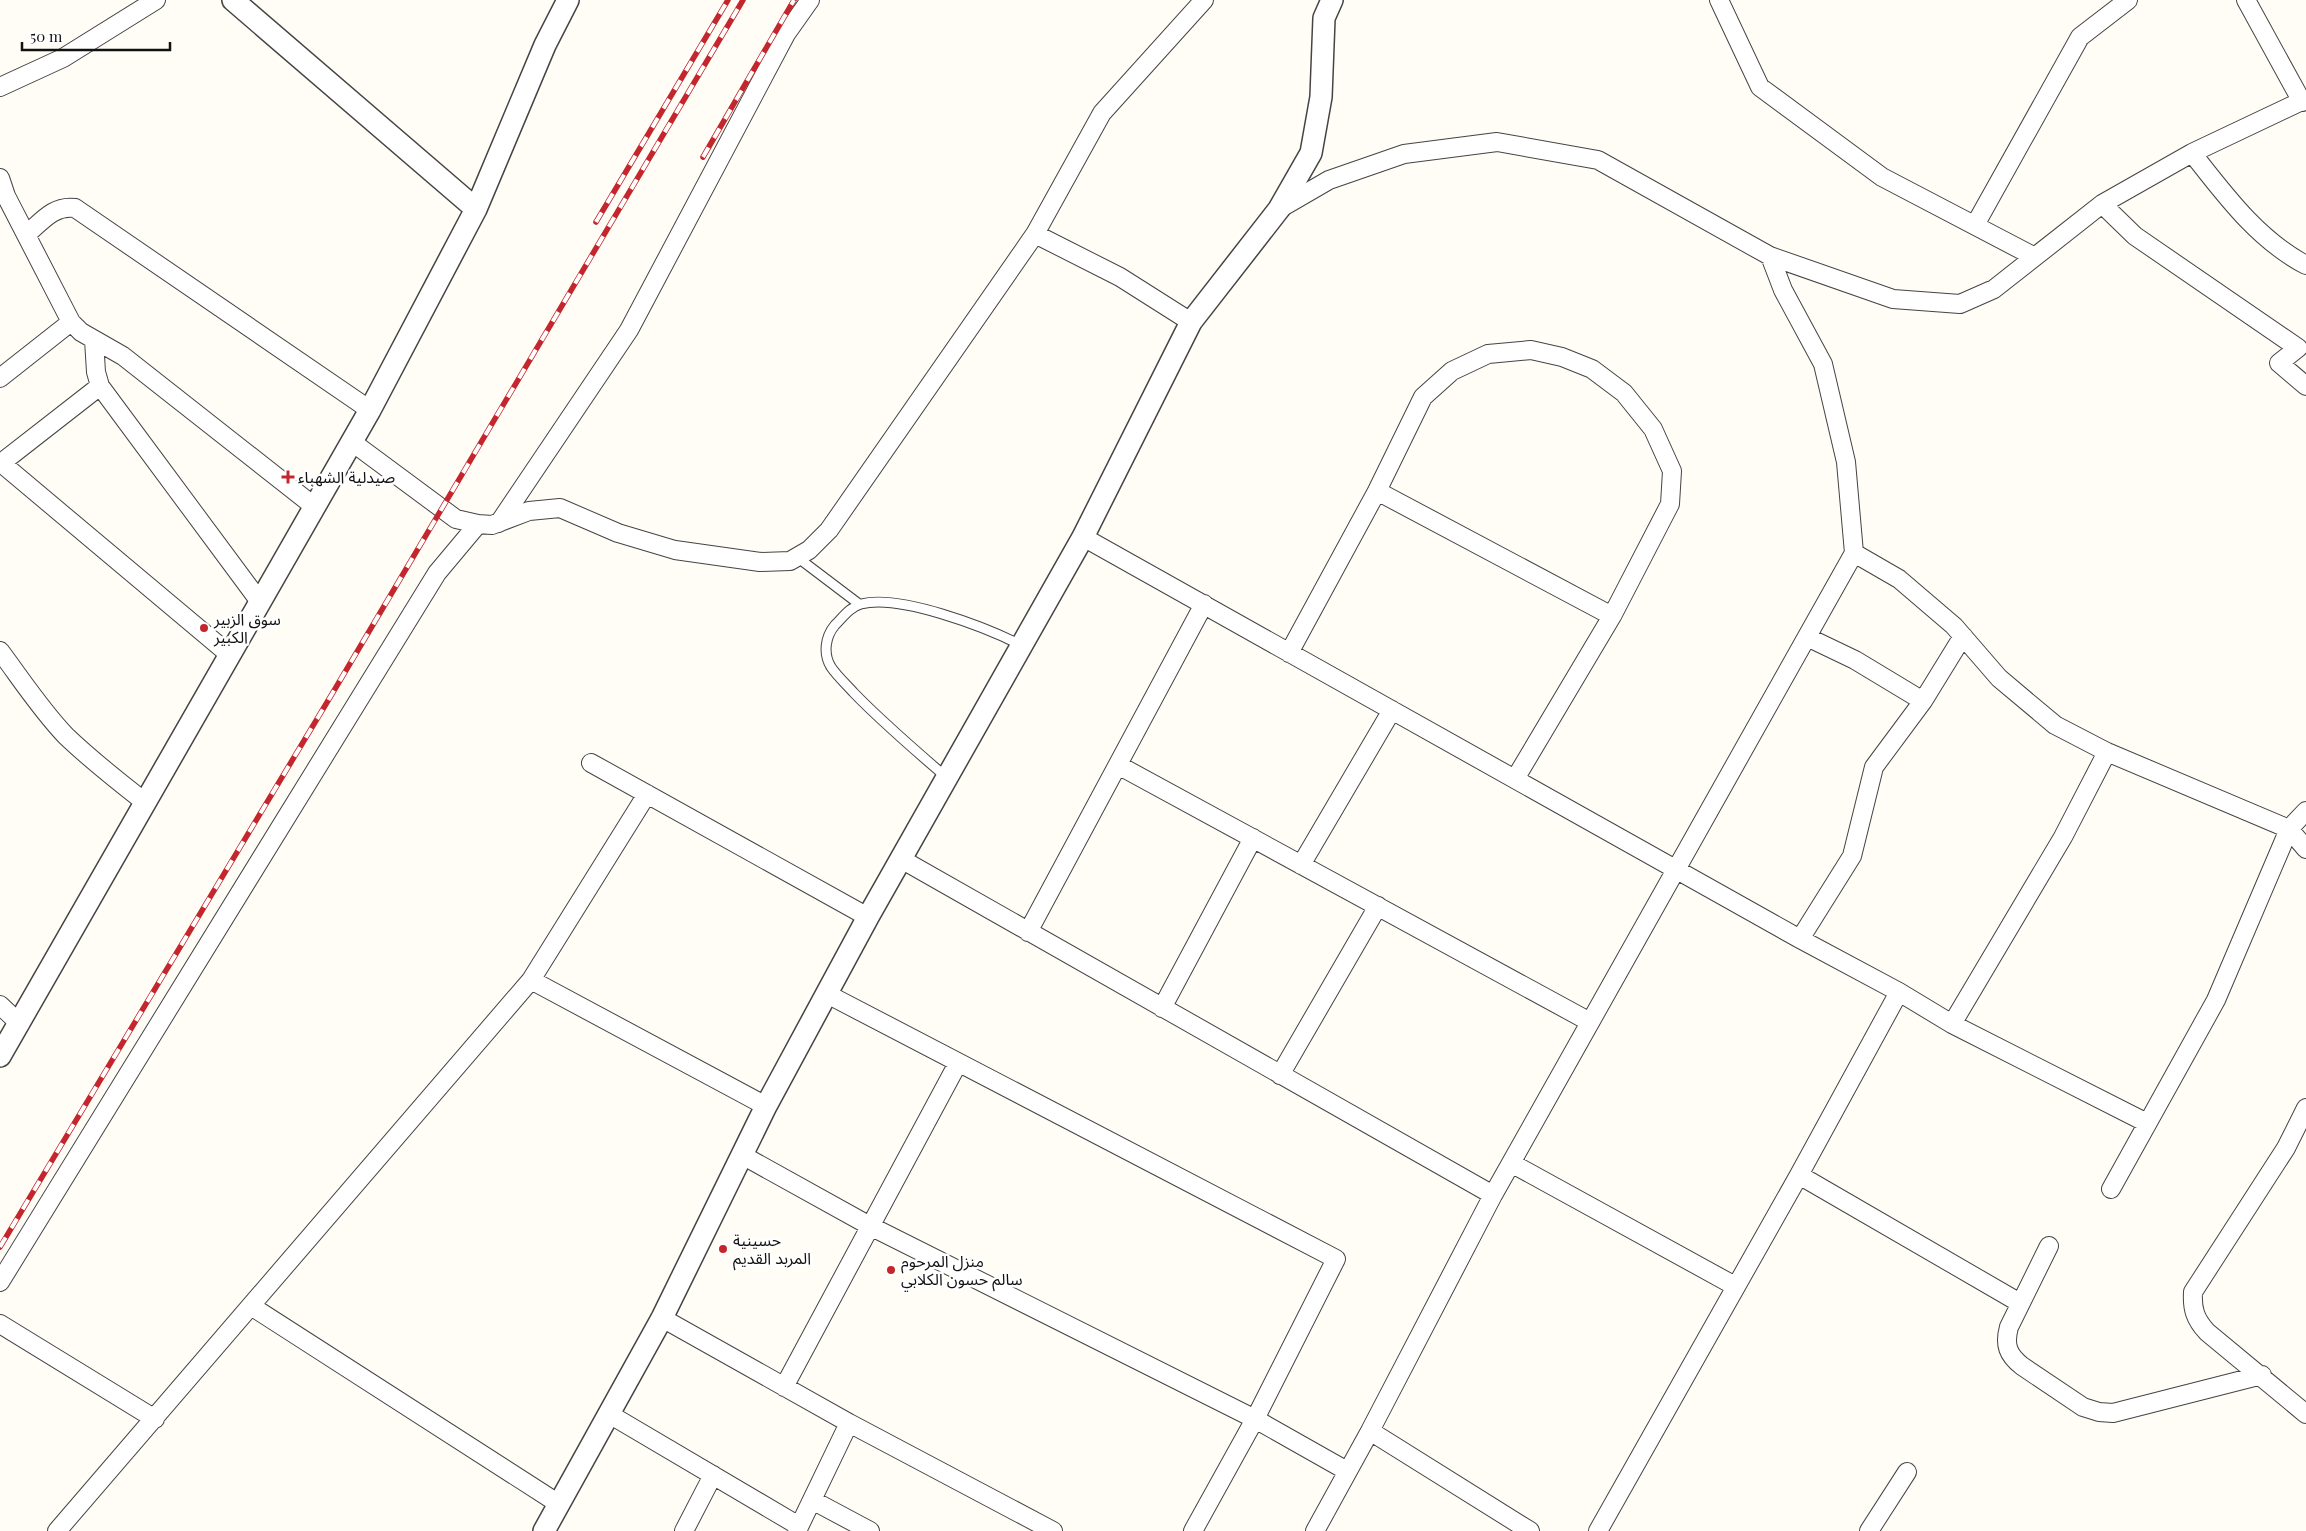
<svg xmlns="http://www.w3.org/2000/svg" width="2306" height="1531" font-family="'Playfair Display','Noto Sans Arabic',serif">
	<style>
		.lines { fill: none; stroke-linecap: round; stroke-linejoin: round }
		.service-casing { stroke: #444; stroke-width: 11 }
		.minor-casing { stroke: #444; stroke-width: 20 }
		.tertiary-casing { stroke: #444; stroke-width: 24 }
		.service { stroke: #fff; stroke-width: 9 }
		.minor { stroke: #fff; stroke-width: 18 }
		.tertiary { stroke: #fff; stroke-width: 21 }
		.rail-casing { stroke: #c4262e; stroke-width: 5.5 }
		.rail { stroke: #fff; stroke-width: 4; stroke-dasharray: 11; stroke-linecap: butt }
		.poi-dot { fill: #c4262e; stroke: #fff; stroke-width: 2 }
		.labels { text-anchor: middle; stroke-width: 5; stroke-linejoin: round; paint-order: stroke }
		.poi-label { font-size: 16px; fill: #111; stroke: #fff; text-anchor: start }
	</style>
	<rect width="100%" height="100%" fill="#fffdf5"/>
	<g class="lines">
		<defs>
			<path id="service" d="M797,557L859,604
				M946,777C915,750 883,723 854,693C847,685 837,676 831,667C823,654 825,637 835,625C843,617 850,607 861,604C900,594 985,627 1021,645"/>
			<path id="minor" d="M1719,0L1760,87L1882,177L2033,256
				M2246,0L2302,102
				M0,87L63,58L156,0
				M2192,153C2225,195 2258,240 2306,265
				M0,178L6,196L71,322L81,332L123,356L315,507
				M2102,204L2135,236L2298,348L2279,363L2306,386
				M1279,209L1329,180L1404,154L1497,142L1598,160L1770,256L1893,299L1960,304L1994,289L2102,204L2192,153L2306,99
				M1975,225L2080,37L2128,0
				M27,234C42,221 54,205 75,208L370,410
				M1035,234L1102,113L1204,0
				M94,340L96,372L100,386L260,602
				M0,378L71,322
				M352,442L456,519L478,524L492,525L529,511L560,508L618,533L675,550L760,562L790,561L809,550L829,530L1035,234L1120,277L1191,322
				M0,462L230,655
				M0,464L100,386
				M1377,491L1612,616
				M499,523L629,330L786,34L810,0
				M1083,537L1800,939L1899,992L1952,1024L2147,1123
				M1854,553L1899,579L1954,626L1999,678L2055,725L2107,752L2289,829L2306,849
				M1807,637L1855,660L1923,701
				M0,651C21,679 41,710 66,736C91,760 119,782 146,803
				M1289,653L1377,491L1423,397L1452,371L1488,354L1531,350L1562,357L1592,369L1624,393L1653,429L1672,471L1670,504L1612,616L1515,779
				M591,763L868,917
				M1118,765L1590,1022
				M901,859L1493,1195
				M1301,865L1392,710
				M1028,932L1204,604
				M1800,939L1852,856L1874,767L1923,701L1963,636
				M531,980L766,1106
				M827,994L1336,1259L1255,1419L1193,1531
				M0,1005L20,1024
				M1162,1008L1253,838
				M1952,1024L2063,837L2107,752
				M1280,1075L1378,906
				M2306,1108L2286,1148L2193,1292C2192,1309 2195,1319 2207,1332L2306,1414
				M742,1155L870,1226L1255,1419L1347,1471
				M1511,1163L1735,1286
				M1799,1175L2020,1303
				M2111,1189L2216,1000L2289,829L2306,811
				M2049,1246L2009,1327C2004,1345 2008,1355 2022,1366L2083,1407L2099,1412L2113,1413L2262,1375
				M0,1282L437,573L478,524
				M251,1306L559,1504
				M662,1318L849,1423L1053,1531
				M0,1324L155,1419
				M784,1387L958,1063
				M609,1414L799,1526
				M1370,1431L1530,1531
				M812,1500L870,1531
				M57,1531L531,980L647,794
				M684,1531L713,1475
				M797,1531L849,1423
				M1315,1531L1370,1431L1493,1195L1854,553L1846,462L1823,364L1783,290L1770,256
				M1598,1531L1799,1175L1899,992
				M1869,1531L1907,1472"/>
			<path id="tertiary" d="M233,0L476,209
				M0,1056L370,410L476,209L545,45L568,0
				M544,1531L662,1318L766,1106L868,917L1083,537L1191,322L1279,209L1311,153L1321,97L1324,18L1332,0"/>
		</defs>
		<use href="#service" class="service-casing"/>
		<use href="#minor" class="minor-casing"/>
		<use href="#tertiary" class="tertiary-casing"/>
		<use href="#service" class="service"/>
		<use href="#minor" class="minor"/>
		<use href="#tertiary" class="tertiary"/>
		<defs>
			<path id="rail" d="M703,157L794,0
				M596,222L728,0
				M0,1247L332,694L743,0"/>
		</defs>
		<use href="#rail" class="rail-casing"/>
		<use href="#rail" class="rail"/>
	</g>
	<g class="poi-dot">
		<path d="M285.5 469.5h5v5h5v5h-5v5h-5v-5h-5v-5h5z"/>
		<circle cx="204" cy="628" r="5"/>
		<circle cx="723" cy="1249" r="5"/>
		<circle cx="891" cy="1270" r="5"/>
	</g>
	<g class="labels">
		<g class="poi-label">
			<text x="298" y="483">صيدلية الشهباء</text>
			<text x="214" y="625">سوق الزبير<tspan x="214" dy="18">الكبير</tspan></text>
			<text x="733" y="1246">حسينية<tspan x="733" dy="18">المربد القديم</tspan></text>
			<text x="901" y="1267">منزل المرحوم<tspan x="901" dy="18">سالم حسون الكلابي</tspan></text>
		</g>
	</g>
	<path d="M22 42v8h148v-8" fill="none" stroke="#111111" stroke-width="2.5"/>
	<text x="30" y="42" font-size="15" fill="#111111" stroke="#ffffff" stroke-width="4" paint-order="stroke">50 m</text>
</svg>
